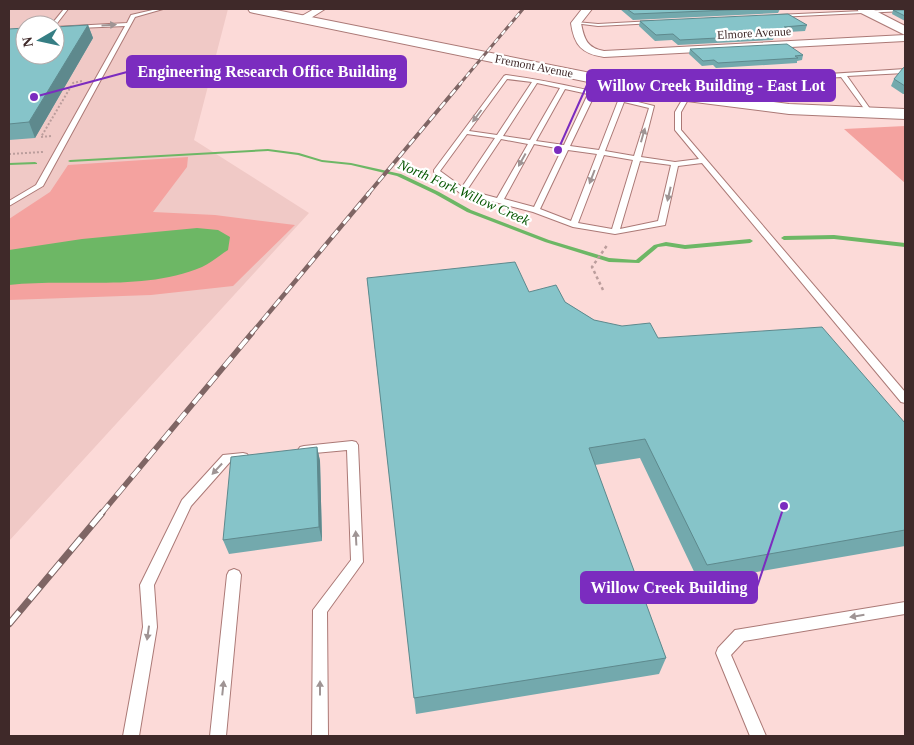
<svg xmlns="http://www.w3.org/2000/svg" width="914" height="745" font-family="Georgia,serif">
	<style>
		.built { fill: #f0c9c6; fill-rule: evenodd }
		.green { fill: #f4a29f }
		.water { fill: #6db765 }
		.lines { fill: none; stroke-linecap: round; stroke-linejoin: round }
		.stream { fill: #6db765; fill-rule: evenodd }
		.lane-casing { stroke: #ab7976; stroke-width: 2 }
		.street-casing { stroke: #ab7976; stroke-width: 2 }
		.secondary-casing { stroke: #ab7976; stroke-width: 2 }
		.path-far1 { stroke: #bb9d9c; stroke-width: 2; stroke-dasharray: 2 2; stroke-linecap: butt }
		.path { stroke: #bb9d9c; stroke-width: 2.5; stroke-dasharray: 3 3; stroke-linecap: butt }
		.lane { fill: #fff; fill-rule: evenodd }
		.street { fill: #fff; fill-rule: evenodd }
		.secondary { fill: #fff; fill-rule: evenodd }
		.rail-far4-casing { stroke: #7f6564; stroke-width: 3 }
		.rail-far3-casing { stroke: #7f6564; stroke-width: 4 }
		.rail-far2-casing { stroke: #7f6564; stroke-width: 4.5 }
		.rail-far1-casing { stroke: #7f6564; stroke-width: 5.5 }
		.rail-casing { stroke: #7f6564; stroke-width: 7 }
		.rail-far4 { stroke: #fff; stroke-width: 2; stroke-dasharray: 5.5; stroke-linecap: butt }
		.rail-far3 { stroke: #fff; stroke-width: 2.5; stroke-dasharray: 8; stroke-linecap: butt }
		.rail-far2 { stroke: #fff; stroke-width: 3; stroke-dasharray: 9; stroke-linecap: butt }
		.rail-far1 { stroke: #fff; stroke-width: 4; stroke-dasharray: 12; stroke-linecap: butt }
		.rail { stroke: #fff; stroke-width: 5; stroke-dasharray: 16; stroke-linecap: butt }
		.wall { fill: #73a9ad }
		.shaded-wall { fill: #5e898d }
		.building { fill: #86c4c9; stroke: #5e898d }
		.oneway { fill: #9f9494 }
		.labels { text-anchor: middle; stroke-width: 4.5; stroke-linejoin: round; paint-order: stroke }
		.far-street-label { font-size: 12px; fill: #3f2929; stroke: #fff }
		.far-water-label { font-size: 14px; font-style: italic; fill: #055600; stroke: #fff }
		.leader { fill: none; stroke: #7b2cbf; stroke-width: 2 }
		.callout-dot { fill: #7b2cbf; stroke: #fff; stroke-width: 2 }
		.callout { fill: #7b2cbf; stroke: #7b2cbf; stroke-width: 2 }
		.callout-label { font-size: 16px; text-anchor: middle; font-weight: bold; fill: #fff }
	</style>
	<rect width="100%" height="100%" fill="#fcdad8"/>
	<path class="built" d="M9,9H228L194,140L309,213L9,541ZM25,25H55V55H25Z"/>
	<path class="green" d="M905,126V183L844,129Z
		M188,157L187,167L153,212L215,215L295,225L233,286L151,295L9,300V219L50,192L68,165Z"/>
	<path class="water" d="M197,228L218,230L230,237L228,250C220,255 211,263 202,267C143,292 71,278 9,285V250L82,239Z"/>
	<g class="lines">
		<path class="stream" d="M268,149L299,153L322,160L351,163L401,174L439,192L471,210L549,240L609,258L636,260L654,245L666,242L685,245L750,239L753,241L750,243L685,249L666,246L658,247L639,263L609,262L545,242L467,212L435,194L397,176L351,165L322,162L298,155L268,151L70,162L68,161L70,160Z
			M35,162L37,163V164L9,165V163Z
			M834,235L905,243V247L834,239L784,240L781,238L784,236Z"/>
		<defs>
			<path id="lane" d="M64,9H68L55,26L51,25Z
				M157,9H163L135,17L43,186L9,206V201L36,185L125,26L55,29V27L127,23L131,15Z
				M905,9V11L777,17L775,16L777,15Z
				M653,21L655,23L598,26L574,23L576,22L598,24Z
				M905,69V73L847,76L873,113L870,115L868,114L841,77L722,85L719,83L722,81Z
				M506,75C557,82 606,94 654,106L641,157L675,162L699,159L675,130V112L689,88H693L694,89L681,112V130L905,392V403L901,402L702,163L678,166L665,225L615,234L573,227L533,212L460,193L434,172V170L504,76ZM507,79L532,82L497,135L469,131ZM537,83L560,88L530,140L503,136ZM565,89L588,94L564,145L536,141ZM594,96L618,101L599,150L570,146ZM624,102L649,108L634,156L605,151ZM467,134L495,138L462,187L440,171ZM501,139L528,144L497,198L467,190ZM534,144L562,149L534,207L504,199ZM568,150L597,154L571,221L540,209ZM604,155L633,160L612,229L578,223ZM640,161L671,165L658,221L620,229Z
				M352,441L356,442L358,445L363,562L327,612L328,736H312L313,610L351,560L347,450L304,454L300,453L298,450L300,447L304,446Z
				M243,453L247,454L249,457L247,460L230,462L191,506L154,585L157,627L139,736H123L143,627L140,585L182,500L223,455Z
				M234,569L239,571L241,575L226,736H210L227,575L229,571Z
				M905,602V614L744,641L731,655L766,736H750L716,653L718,648L735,630Z"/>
			<path id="street" d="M314,9H325L306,21H300V17Z
				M582,9H592L581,23C584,39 587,48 604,51L905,35V41L604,57C582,54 574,45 571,23Z"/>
			<path id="secondary" d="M248,9H271L671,89L789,104L905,109V119L789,114L671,99L254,13L250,12Z
				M857,9H872L905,26V35L859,12Z"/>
		</defs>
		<use href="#lane" class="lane-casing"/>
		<use href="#street" class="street-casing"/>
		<use href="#secondary" class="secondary-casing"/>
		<path class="path-far1" d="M51,136L41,137L73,83L82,81
			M9,154L43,152"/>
		<path class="path" d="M603,290L592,267L608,244"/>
		<use href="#lane" class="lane"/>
		<use href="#street" class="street"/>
		<use href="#secondary" class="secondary"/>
		<defs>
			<path id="rail-far4" d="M459,85L523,9"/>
			<path id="rail-far3" d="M368,194L460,84"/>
			<path id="rail-far2" d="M251,334L369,193"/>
			<path id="rail-far1" d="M101,514L252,333"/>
			<path id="rail" d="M9,624L102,513"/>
		</defs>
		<use href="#rail-far4" class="rail-far4-casing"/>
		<use href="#rail-far3" class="rail-far3-casing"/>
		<use href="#rail-far2" class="rail-far2-casing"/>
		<use href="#rail-far1" class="rail-far1-casing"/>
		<use href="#rail" class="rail-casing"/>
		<use href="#rail-far4" class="rail-far4"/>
		<use href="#rail-far3" class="rail-far3"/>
		<use href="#rail-far2" class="rail-far2"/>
		<use href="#rail-far1" class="rail-far1"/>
		<use href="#rail" class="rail"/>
	</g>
	<path class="wall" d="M620,9H781H780L778,13L633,20Z
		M893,10H905V21L892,14Z
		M640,21L807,25L805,31L788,32L787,35L774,36L773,40L678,45L672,40L655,41L639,26Z
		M88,25L93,38L35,138L9,140V29Z
		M690,49L803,55L802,60L797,61V63L716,68L713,65L702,66L689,54Z
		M905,67V94H903L891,86L894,79Z
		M367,278L529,292L565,302L594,320L658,338L905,423V546L699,582L640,458L595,465L666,658L659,674L416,714Z
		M317,447L320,461L322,541L229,554L223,540Z"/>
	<path class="shaded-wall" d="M88,25L93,38L35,138L29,122Z
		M317,447L320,461L322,541L319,527Z"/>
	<path class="building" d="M627,9H753L634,14Z
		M893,10H905V16Z
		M788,14L807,25L784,27L789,30L769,31L774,35L680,40L673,34L656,35L640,21Z
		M88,25L29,122L9,124V29L25,28V55H55V27Z
		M787,44L803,55L795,56L798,58L718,63L714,60L703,61L690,49Z
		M905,67V86L894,79L903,68Z
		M515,262L529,292L556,285L565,302L594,320L622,326L650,323L658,338L822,327L905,423V530L707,565L645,439L589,448L666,658L414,698L367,278Z
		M317,447L319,527L223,540L231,457Z"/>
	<defs><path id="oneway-solid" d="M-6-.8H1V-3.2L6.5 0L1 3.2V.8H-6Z" transform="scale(1.25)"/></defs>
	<g class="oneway">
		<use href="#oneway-solid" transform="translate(109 25) rotate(-3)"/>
		<use href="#oneway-solid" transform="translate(477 116) rotate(127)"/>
		<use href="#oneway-solid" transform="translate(643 135) rotate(-74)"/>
		<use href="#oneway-solid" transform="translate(522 160) rotate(119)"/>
		<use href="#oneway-solid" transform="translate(592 177) rotate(111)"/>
		<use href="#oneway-solid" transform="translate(669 194) rotate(103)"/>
		<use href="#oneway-solid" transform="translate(217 469) rotate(133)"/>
		<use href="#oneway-solid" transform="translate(356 538) rotate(-93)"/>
		<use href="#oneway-solid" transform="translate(857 616) rotate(171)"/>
		<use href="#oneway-solid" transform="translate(148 633) rotate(98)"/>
		<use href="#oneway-solid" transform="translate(223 688) rotate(-84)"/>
		<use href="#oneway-solid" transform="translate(320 688) rotate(-90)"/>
	</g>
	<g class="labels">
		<g class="far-street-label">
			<text transform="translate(754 33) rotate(-3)" y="4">Elmore Avenue</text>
			<text transform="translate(534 66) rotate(11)" y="4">Fremont Avenue</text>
		</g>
		<g class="far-water-label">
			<text transform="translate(464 192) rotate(24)" y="5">North Fork Willow Creek</text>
		</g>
	</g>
	<path class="leader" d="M34 97L127 72M558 150L587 85M784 506L757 587"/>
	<g class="callout-dot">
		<circle cx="34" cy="97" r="5"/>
		<circle cx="558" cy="150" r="5"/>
		<circle cx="784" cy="506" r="5"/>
	</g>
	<g class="callout">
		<rect x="127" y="56" width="279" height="31" rx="5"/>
		<rect x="587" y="70" width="248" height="31" rx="5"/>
		<rect x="581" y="572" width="176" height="31" rx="5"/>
	</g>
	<g class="callout-label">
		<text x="267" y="77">Engineering Research Office Building</text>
		<text x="711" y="91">Willow Creek Building - East Lot</text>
		<text x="669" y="593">Willow Creek Building</text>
	</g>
	<rect width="914" height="745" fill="none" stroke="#3f2929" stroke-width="20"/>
	<g transform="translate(40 40) rotate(261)"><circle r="24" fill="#ffffff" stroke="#b2a9a9"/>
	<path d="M0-4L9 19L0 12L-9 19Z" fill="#367e84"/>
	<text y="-8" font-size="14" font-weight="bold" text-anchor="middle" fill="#3f2929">N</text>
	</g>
</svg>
